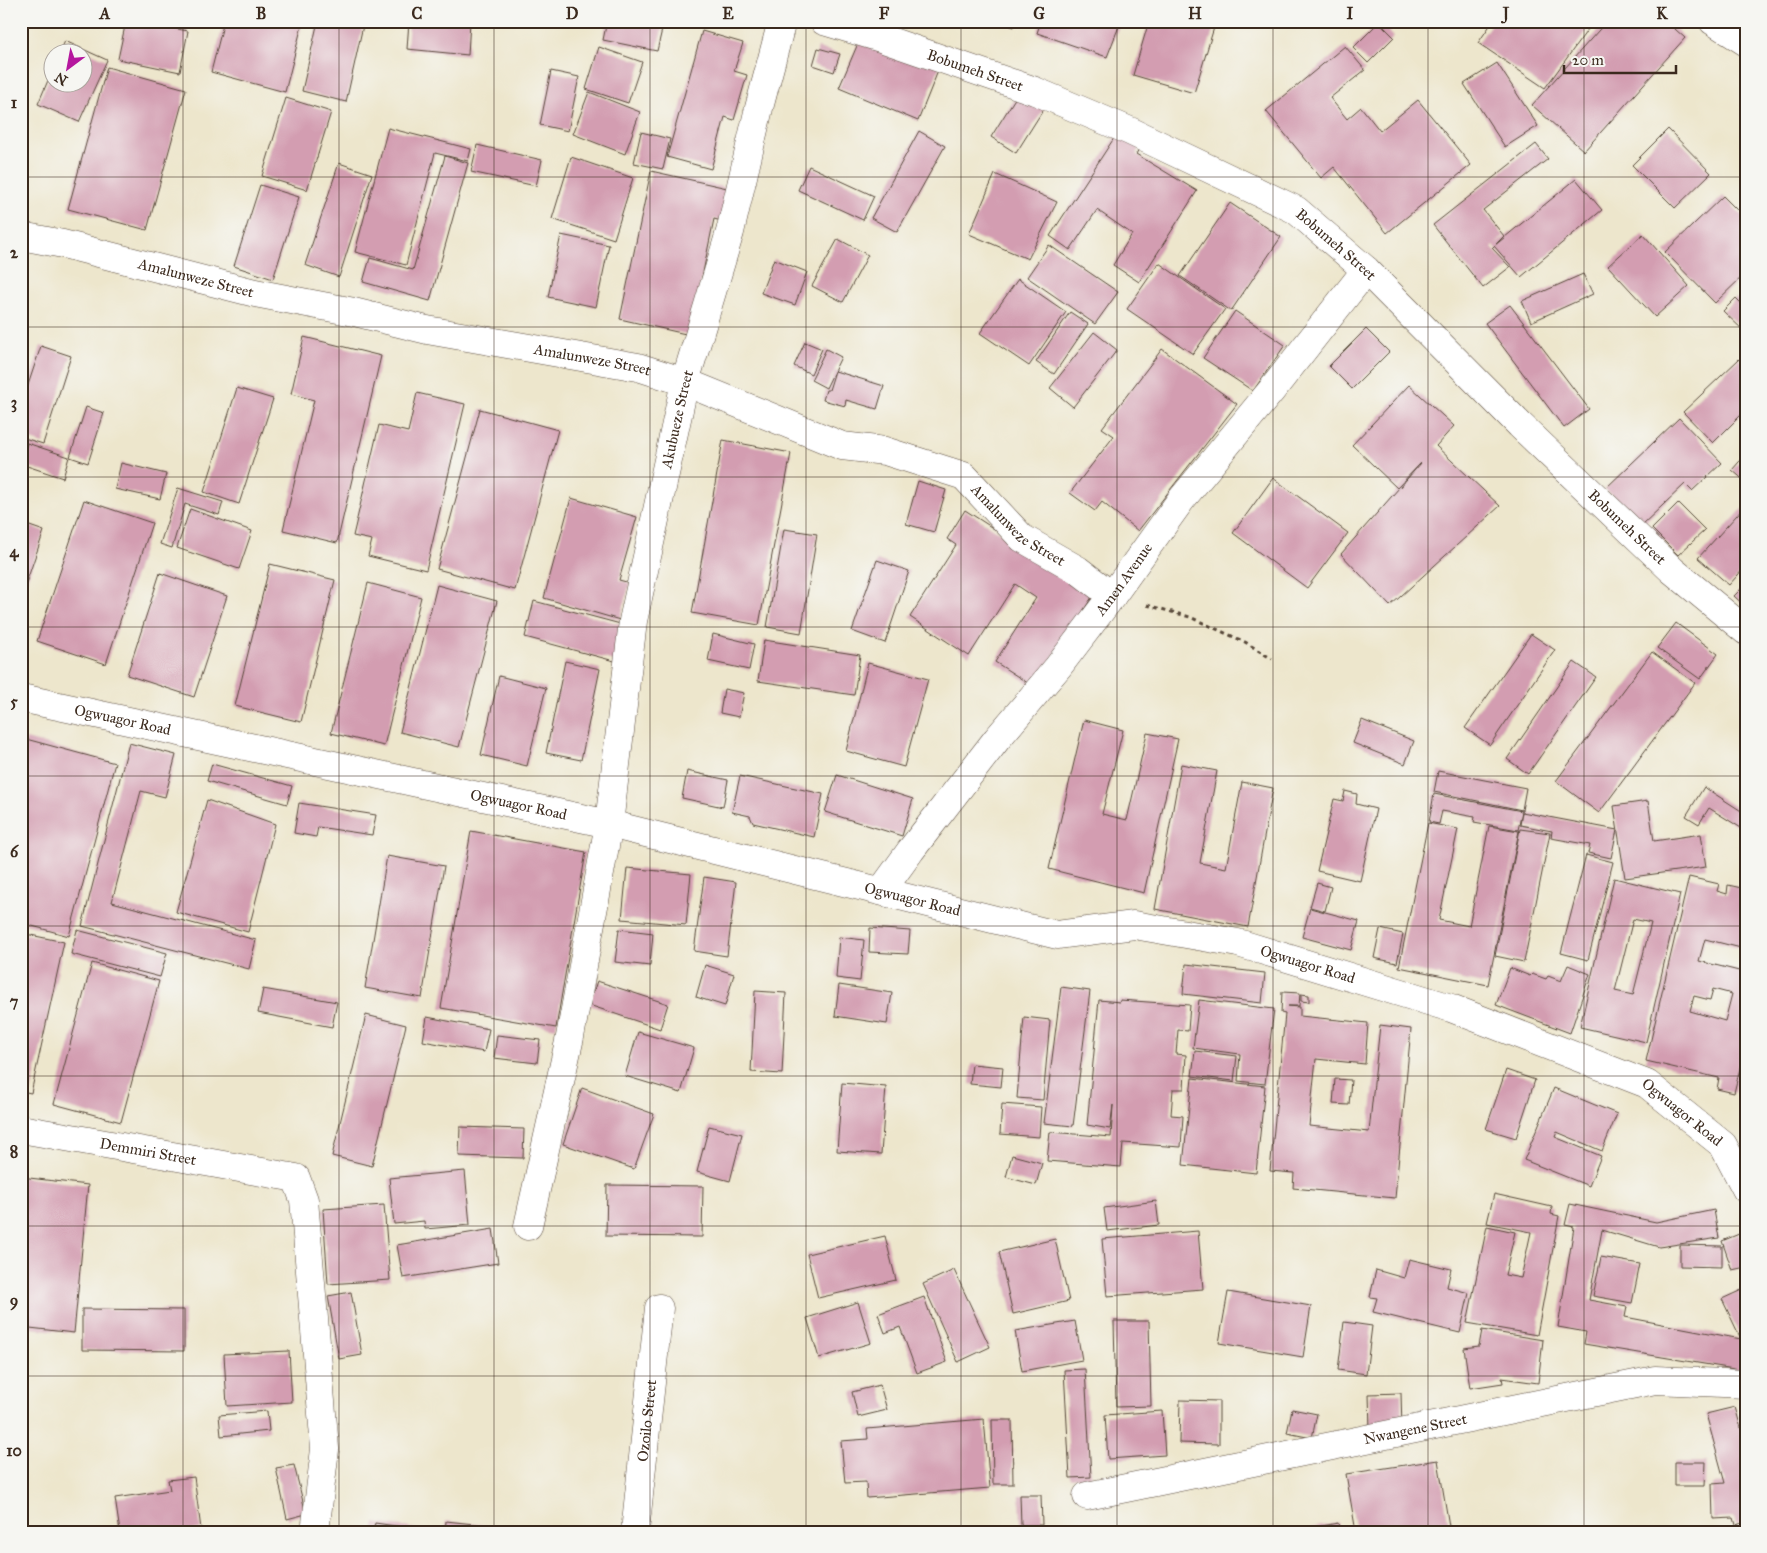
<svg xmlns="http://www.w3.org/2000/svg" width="1767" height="1553" font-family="'IM FELL Great Primer',serif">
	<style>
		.building { fill: #d39db1; fill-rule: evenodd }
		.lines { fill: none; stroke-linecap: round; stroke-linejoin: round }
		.minor-casing { stroke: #564638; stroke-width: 29 }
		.path { stroke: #564638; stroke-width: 3; stroke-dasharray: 4 4; stroke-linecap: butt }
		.minor { stroke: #fff; stroke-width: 28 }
		.grid { fill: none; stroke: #3b2a1e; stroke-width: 1; stroke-opacity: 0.55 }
		.labels { text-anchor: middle; stroke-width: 4; stroke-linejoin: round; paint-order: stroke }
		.street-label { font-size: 15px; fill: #3b2a1e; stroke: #f6f6f2 }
		.neatline { fill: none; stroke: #3b2a1e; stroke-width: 2 }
		.grid-label { font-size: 16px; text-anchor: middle; font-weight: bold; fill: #3b2a1e }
	</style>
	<rect width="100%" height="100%" fill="#f6f6f2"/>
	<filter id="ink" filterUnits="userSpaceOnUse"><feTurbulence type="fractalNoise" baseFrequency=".02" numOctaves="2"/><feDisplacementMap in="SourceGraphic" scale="10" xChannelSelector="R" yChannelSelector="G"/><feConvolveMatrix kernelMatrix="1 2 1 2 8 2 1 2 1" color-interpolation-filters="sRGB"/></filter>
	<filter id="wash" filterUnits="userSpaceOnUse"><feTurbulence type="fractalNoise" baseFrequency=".0096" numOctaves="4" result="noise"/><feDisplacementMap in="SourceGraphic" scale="20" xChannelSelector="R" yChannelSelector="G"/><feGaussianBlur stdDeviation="1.12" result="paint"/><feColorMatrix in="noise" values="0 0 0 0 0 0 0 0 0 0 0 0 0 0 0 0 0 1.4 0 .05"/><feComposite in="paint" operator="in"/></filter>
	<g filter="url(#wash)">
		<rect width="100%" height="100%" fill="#ede6cc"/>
		<g id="blocks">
			<path class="building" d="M126,21H137L188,31L180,72L118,59Z
				M224,21H303L285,92L211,72Z
				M318,21H364L346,102L302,91Z
				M409,21H470L468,55L407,49Z
				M607,21H664L657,51L603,40Z
				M997,21H1016L1014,27Z
				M1041,21H1121L1107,57L1037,33Z
				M1149,21H1216L1194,93L1133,75Z
				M1493,21H1594L1545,88L1478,43Z
				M1607,21H1666L1685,38L1584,151L1532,105Z
				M1379,22L1394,37L1368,63L1353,48Z
				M702,31L743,43L734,71L747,75L734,120L725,117L711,169L667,157Z
				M862,34L940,66L918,121L839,88Z
				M65,41L107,60L79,122L38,104L52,71V82H82V52H60Z
				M1345,46L1365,70L1330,98L1347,119L1361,107L1380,131L1418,100L1471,165L1387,233L1334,167L1321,178L1266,111Z
				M599,47L642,62L628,103L586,89Z
				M818,48L840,54L834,72L813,65Z
				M1497,63L1538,126L1505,147L1464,84Z
				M107,67L186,89L147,230L68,209Z
				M551,71L579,77L568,131L540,125Z
				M589,92L640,112L625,154L573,134Z
				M1019,92L1045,107L1016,153L991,137Z
				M286,98L331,112L307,190L262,176Z
				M388,128L471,149L468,161L435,153L406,265L355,252Z
				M1120,129L1142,144L1136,154L1197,191L1139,282L1113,265L1132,234L1097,210L1070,250L1050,236Z
				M1668,129L1711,173L1675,208L1632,165Z
				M919,131L945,146L897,232L871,218Z
				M641,132L670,139L663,169L634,163Z
				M1536,144L1548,159L1483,210L1504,236L1492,248L1510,267L1483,288L1433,225Z
				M477,145L542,160L536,186L471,172Z
				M445,156L468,163L430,301L363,282L370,258L413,270Z
				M571,157L633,178L614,239L552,219Z
				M339,163L372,174L339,277L305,265Z
				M809,166L874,196L863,220L798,190Z
				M651,171L736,190L729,223L714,219L690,335L620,319Z
				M995,174L1057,202L1028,259L969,234Z
				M1576,179L1602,210L1521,277L1494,246Z
				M260,185L299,197L273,279L234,266Z
				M1723,196L1746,219V273L1715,303L1665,252Z
				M1230,203L1281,237L1231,311L1180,276Z
				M1643,234L1689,286L1655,317L1608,266Z
				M561,235L609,245L596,307L548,297Z
				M838,239L868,255L843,302L812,286Z
				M1049,245L1118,292L1095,324L1027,277Z
				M774,259L807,272L795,305L761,293Z
				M1159,263L1225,309L1193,354L1127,309Z
				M1583,274L1593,294L1531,322L1522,301Z
				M1018,279L1066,312L1029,366L980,333Z
				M1736,298L1746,308V333L1723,311Z
				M1510,305L1589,409L1564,428L1485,323Z
				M1235,311L1285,345L1253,391L1203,358Z
				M1070,312L1088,324L1054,374L1036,362Z
				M1366,329L1389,352L1352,389L1329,366Z
				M1094,332L1117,350L1073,407L1050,388Z
				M304,337L381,356L337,543L283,530L314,400L291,394Z
				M805,342L822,349L811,374L794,366Z
				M41,346L71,356L43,444L21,437V406Z
				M826,349L841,357L826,388L811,380Z
				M1162,349L1237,404L1138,531L1102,502L1095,511L1070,493L1114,436L1102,428Z
				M1739,359L1746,366V401L1742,405L1746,408V410L1713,443L1683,412Z
				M835,371L884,386L877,409L846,400L845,406L823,400L826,390H829Z
				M1409,385L1454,426L1436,446L1500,506L1390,606L1341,554L1421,463L1397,488L1352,445Z
				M237,388L273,399L239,504L204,492Z
				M417,393L465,404L426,570L368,556L372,540L353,536L379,425L408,432Z
				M86,407L104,413L88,463L70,457Z
				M480,409L558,430L515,590L437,569Z
				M1679,418L1722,463L1692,491L1685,484L1641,526L1605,489Z
				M723,440L791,453L759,625L692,613Z
				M27,443L69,457L63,478L21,464Z
				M1746,454V482L1732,470Z
				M121,463L166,474L160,499L115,489Z
				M1273,478L1348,533L1307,588L1233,533Z
				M918,481L946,490L934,532L906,524Z
				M178,488L223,502L219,515L185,504L172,548L160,544Z
				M571,498L637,517L619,580L630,583L620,620L544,598Z
				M84,500L152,523L106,664L37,641Z
				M1678,503L1705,530L1678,555L1652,529Z
				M1746,505V566L1729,585L1698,558Z
				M190,509L252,531L239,569L177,548Z
				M965,510L1094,594L1034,687L995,662L1036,598L1015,584L969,656L910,617L956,545L947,539Z
				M21,523L44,531L22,595H21Z
				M784,529L817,534L801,633L767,627Z
				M877,560L909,571L885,643L852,631Z
				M270,564L335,580L301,722L235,706Z
				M160,573L227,596L194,697L127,675Z
				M368,583L421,597L384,746L331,733Z
				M1746,584V607L1734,596Z
				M437,585L497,601L459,747L400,732Z
				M534,601L628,626L618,662L525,637Z
				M1676,623L1718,654L1700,679L1657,648Z
				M713,634L754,644L749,670L708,661Z
				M1531,634L1555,650L1490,745L1465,728Z
				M764,640L860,655L854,695L758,681Z
				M1652,652L1695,683L1599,813L1556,781Z
				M565,661L600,669L581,760L546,753Z
				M1574,662L1596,677L1528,774L1507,759Z
				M868,663L928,679L904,767L846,751Z
				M499,676L546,688L527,766L481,755Z
				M724,689L744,693L739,717L720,713Z
				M1084,720L1123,730L1102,814L1127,820L1147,733L1178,739L1144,893L1049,869Z
				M1362,720L1414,741L1405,764L1353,743Z
				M26,739L115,763L69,936L21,923V756Z
				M129,743L176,755L165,797L141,791L112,902L256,940L249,969L82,926Z
				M212,764L292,786L287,804L207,781Z
				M1181,764L1217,771L1200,863L1226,868L1242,782L1273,788L1248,927L1155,909Z
				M687,771L728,780L723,807L682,798Z
				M1438,771L1526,788L1522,810L1434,792Z
				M837,775L913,799L902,836L825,812Z
				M740,776L823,794L814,837L753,823L750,816L732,812Z
				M1704,787L1746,814V831L1709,808L1699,824L1686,816Z
				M1345,791L1357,794L1356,804L1376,809L1360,881L1317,871L1334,799L1343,801Z
				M1434,794L1522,811L1518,830L1474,822L1475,817L1442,811L1439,824L1429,822Z
				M207,800L275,824L248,932L176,912Z
				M1648,801L1654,841L1701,834L1706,867L1625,878L1614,806Z
				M299,803L376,815L372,835L318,827L316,837L294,833Z
				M1522,812L1617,830L1611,858L1588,853L1590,845L1551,838L1552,831L1520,825Z
				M1428,823L1458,829L1439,920L1469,926L1489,826L1519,831L1488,985L1399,967Z
				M1520,829L1550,833L1524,962L1495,956Z
				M471,831L586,852L556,1028L441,1008Z
				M1586,855L1613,862L1588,960L1561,953Z
				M387,856L444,866L422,998L365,988Z
				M627,868L691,874L686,925L622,919Z
				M704,877L736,882L727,956L694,951Z
				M1689,877L1719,884L1717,891L1727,894L1728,885L1746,889V1043L1734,1093L1717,1089L1719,1078L1646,1061ZM1705,939L1745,949L1739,971L1699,961ZM1713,989L1732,994L1725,1021L1690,1011L1694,996L1710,1000Z
				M1614,878L1680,894L1646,1042L1580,1027ZM1633,919L1651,923L1633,995L1615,991Z
				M1317,883L1331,887L1325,911L1310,907Z
				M1310,908L1359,921L1351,950L1302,937Z
				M870,928L910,931L908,954L869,952Z
				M619,929L653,933L650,966L615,962Z
				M1380,929L1403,934L1397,963L1374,958Z
				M77,930L167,953L160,977L71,954Z
				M21,933L64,942L31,1093L21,1091Z
				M839,937L864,940L860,981L836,978Z
				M92,963L159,981L121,1122L54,1104Z
				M1186,964L1265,973L1262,1003L1183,994Z
				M705,965L734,974L725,1006L696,997Z
				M1568,965L1590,974L1570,1033L1496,1005L1510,968L1530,976L1532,974L1546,979L1548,976L1561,981Z
				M597,981L668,1004L660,1029L589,1005Z
				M839,985L892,993L887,1024L835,1016Z
				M1061,987L1090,991L1073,1126L1044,1123Z
				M263,989L337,1002L332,1027L258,1013Z
				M755,991L786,993L782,1074L751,1072Z
				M1282,992L1300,993L1299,1006H1288L1300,1007V1016L1368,1023L1365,1064L1316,1059L1309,1126L1369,1132L1380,1025L1411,1029L1395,1198L1293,1188L1294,1173L1270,1171L1285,1014L1281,1013Z
				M1301,994L1309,995V1002L1301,1001Z
				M1099,1000L1120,1002V1000L1190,1005L1188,1031L1178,1030L1176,1054L1186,1055L1184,1089H1173L1171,1115L1183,1116L1181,1147L1123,1143L1121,1167L1047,1161L1050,1132L1111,1137L1113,1105L1110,1129L1087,1125Z
				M1199,1000L1274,1009L1265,1084L1238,1081L1240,1054L1193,1048Z
				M366,1015L406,1025L372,1166L332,1156Z
				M427,1017L489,1029L484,1052L423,1041Z
				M1024,1017L1050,1020L1043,1100L1017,1098Z
				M638,1032L694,1048L681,1093L625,1076Z
				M497,1035L540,1040L537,1063L494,1058Z
				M1195,1051L1237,1056L1234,1081L1192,1076Z
				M972,1064L1003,1067L1001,1087L970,1084Z
				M1506,1070L1535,1080L1516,1138L1486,1129Z
				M1192,1078L1265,1086L1256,1173L1183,1165Z
				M1335,1079L1351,1080L1349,1105L1333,1104Z
				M842,1083L886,1087L881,1154L837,1151Z
				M582,1088L654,1114L634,1169L563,1144Z
				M1554,1088L1617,1114L1602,1151L1557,1132L1555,1137L1601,1156L1589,1186L1524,1160Z
				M1002,1104L1041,1107L1039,1137L1000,1134Z
				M709,1126L742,1134L730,1181L697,1172Z
				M460,1127L524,1129L523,1158L459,1156Z
				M1012,1155L1042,1163L1036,1185L1006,1177Z
				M465,1171L470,1225L425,1229L424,1221L394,1224L389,1178Z
				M21,1177L88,1185L74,1333L21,1327Z
				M607,1185L703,1186L702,1237L606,1236Z
				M1494,1194L1552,1207L1551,1214L1559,1216L1537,1335L1467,1323L1487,1226L1515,1232L1505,1275L1521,1278L1531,1232L1487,1223Z
				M1156,1201L1159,1225L1107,1231L1104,1208Z
				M1570,1204L1656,1222L1714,1210L1719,1238L1659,1247L1602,1230L1589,1300L1627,1307L1625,1317L1741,1339L1722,1299L1746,1288V1371L1584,1344L1586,1332L1558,1327L1574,1227L1565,1225Z
				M384,1205L390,1280L328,1284L323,1209Z
				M493,1229L498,1263L403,1278L397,1245Z
				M1198,1231L1203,1289L1107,1296L1102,1239Z
				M1739,1234L1746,1254V1267L1732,1270L1722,1241Z
				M885,1236L896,1280L818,1298L807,1254Z
				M1055,1239L1069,1301L1013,1314L999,1252Z
				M1680,1245L1722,1246V1267L1680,1266Z
				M1601,1257L1640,1264L1632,1303L1593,1296Z
				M1409,1259L1451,1269L1447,1287L1469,1293L1460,1333L1373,1312L1377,1298L1370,1297L1376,1270L1404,1278Z
				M954,1270L990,1347L958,1362L923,1284Z
				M351,1292L362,1355L339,1359L328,1296Z
				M1228,1292L1311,1306L1303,1357L1219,1343Z
				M924,1297L947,1362L917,1373L900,1327L885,1333L878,1314Z
				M858,1302L871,1343L819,1358L807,1318Z
				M82,1309L184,1310V1351L82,1350Z
				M1075,1321L1082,1360L1022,1371L1015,1331Z
				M1114,1321H1149L1151,1406L1116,1407Z
				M1344,1322L1372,1326L1366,1374L1338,1370Z
				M1482,1330L1543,1340L1538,1383L1502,1378L1503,1383L1470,1388L1464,1348L1479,1346Z
				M289,1351L292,1402L227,1406L224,1354Z
				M1085,1369L1091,1477L1070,1478L1064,1370Z
				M880,1385L887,1410L858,1417L852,1392Z
				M1401,1393L1402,1429L1370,1430L1369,1394Z
				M1180,1400L1219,1401V1444L1179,1443Z
				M1735,1407L1746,1446V1522L1736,1525L1734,1518L1713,1519L1712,1484L1725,1483L1706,1414Z
				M1292,1409L1317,1414L1312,1438L1287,1433Z
				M267,1411L269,1431L221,1436L219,1415Z
				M1162,1411L1165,1455L1108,1459L1105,1415Z
				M984,1419L990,1488L867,1498L866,1482L845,1483L841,1441L868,1439L867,1429Z
				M992,1420H1012L1013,1484H993Z
				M1438,1460L1450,1532H1356L1346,1474Z
				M1675,1462H1706L1705,1486H1675Z
				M294,1465L306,1514L287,1519L276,1468Z
				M194,1477L201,1529L182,1532H120L115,1498L170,1490L168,1480Z
				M1020,1495H1041L1042,1525H1021Z
				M446,1521L502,1527L501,1532H445Z
				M375,1523L430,1531V1532H373Z
				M1338,1523L1340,1532H1295V1531Z"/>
		</g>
	</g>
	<g filter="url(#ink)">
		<use href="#blocks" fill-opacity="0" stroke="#564638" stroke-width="1"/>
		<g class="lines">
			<defs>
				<g id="minor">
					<path id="s1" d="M824,21L881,38L1035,91L1130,131L1296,210L1366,270L1520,425L1672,570L1746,631"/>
					<path d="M1713,21L1746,42"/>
					<path id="s2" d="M21,236L63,244L255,293L354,312L427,330L638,367L685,382L842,446L885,451L964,476L1022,538L1078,570L1112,596"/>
					<path id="s3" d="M21,698L609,824L1057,935L1134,925L1238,943L1451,1008L1647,1084L1723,1145L1746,1189"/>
					<path id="s4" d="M882,890L911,850L997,739L1058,667L1112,596L1181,500L1271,391L1366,270"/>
					<path id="s5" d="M21,1129L296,1178L304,1200L325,1449L315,1532"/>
					<path id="s6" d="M528,1226L570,1037L609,824L633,621L685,382L730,232L759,108L782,21"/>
					<path id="s7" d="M1087,1496L1655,1380L1746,1384"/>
					<path id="s8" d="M635,1532L659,1308"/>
				</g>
			</defs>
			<use href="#minor" class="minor-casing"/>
			<path class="path" d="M1147,605L1190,617L1245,642L1272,659
				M1742,1118L1746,1103"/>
			<use href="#minor" class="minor"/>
		</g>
	</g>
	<path class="grid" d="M183,21V1532M339,21V1532M494,21V1532M650,21V1532M806,21V1532M961,21V1532M1117,21V1532M1273,21V1532M1428,21V1532M1584,21V1532M21,177H1746M21,327H1746M21,477H1746M21,627H1746M21,776H1746M21,926H1746M21,1076H1746M21,1226H1746M21,1376H1746"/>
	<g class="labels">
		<g class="street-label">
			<text dy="5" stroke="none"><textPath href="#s1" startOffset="159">Bobumeh Street</textPath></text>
			<text dy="5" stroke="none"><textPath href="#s1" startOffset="562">Bobumeh Street</textPath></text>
			<text dy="5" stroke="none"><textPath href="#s2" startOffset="180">Amalunweze Street</textPath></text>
			<text dy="5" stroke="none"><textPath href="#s2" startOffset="585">Amalunweze Street</textPath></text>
			<text dy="5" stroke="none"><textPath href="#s6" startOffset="821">Akubueze Street</textPath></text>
			<text dy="5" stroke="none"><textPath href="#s2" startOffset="1050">Amalunweze Street</textPath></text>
			<text dy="5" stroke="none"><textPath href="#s1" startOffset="968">Bobumeh Street</textPath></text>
			<text dy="5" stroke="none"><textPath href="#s4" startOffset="394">Amen Avenue</textPath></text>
			<text dy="5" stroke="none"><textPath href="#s3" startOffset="104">Ogwuagor Road</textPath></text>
			<text dy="5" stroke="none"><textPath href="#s3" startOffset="509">Ogwuagor Road</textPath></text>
			<text dy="5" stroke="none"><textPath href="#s3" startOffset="914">Ogwuagor Road</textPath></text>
			<text dy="5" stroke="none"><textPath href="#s3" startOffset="1319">Ogwuagor Road</textPath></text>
			<text dy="5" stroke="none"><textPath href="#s3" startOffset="1724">Ogwuagor Road</textPath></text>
			<text dy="5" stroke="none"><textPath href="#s5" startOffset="129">Demmiri Street</textPath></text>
			<text dy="5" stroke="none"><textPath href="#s8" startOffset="112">Ozoilo Street</textPath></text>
			<text dy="5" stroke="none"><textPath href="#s7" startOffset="335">Nwangene Street</textPath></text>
		</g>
	</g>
	<rect width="1767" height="1553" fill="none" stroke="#f6f6f2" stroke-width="55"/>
	<g transform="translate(68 68) rotate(212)"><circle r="24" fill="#f6f6f2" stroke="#aba49d"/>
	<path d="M0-4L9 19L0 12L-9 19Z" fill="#b5179e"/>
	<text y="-8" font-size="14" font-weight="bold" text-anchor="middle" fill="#3b2a1e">N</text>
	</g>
	<path d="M1564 65v8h112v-8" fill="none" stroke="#3b2a1e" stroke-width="2.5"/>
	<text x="1572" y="65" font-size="15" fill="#3b2a1e" stroke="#f6f6f2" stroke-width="4" paint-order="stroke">20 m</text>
	<rect x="28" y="28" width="1712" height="1498" class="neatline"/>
	<g class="grid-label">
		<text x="105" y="19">A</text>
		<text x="261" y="19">B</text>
		<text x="417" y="19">C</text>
		<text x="572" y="19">D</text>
		<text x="728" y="19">E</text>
		<text x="884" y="19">F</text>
		<text x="1039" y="19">G</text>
		<text x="1195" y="19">H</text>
		<text x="1350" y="19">I</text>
		<text x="1506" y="19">J</text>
		<text x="1662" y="19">K</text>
		<text x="14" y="108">1</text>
		<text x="14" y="258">2</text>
		<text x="14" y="408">3</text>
		<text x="14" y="557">4</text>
		<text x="14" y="707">5</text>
		<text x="14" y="857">6</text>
		<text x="14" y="1007">7</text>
		<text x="14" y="1157">8</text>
		<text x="14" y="1306">9</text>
		<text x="14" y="1456">10</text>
	</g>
</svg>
